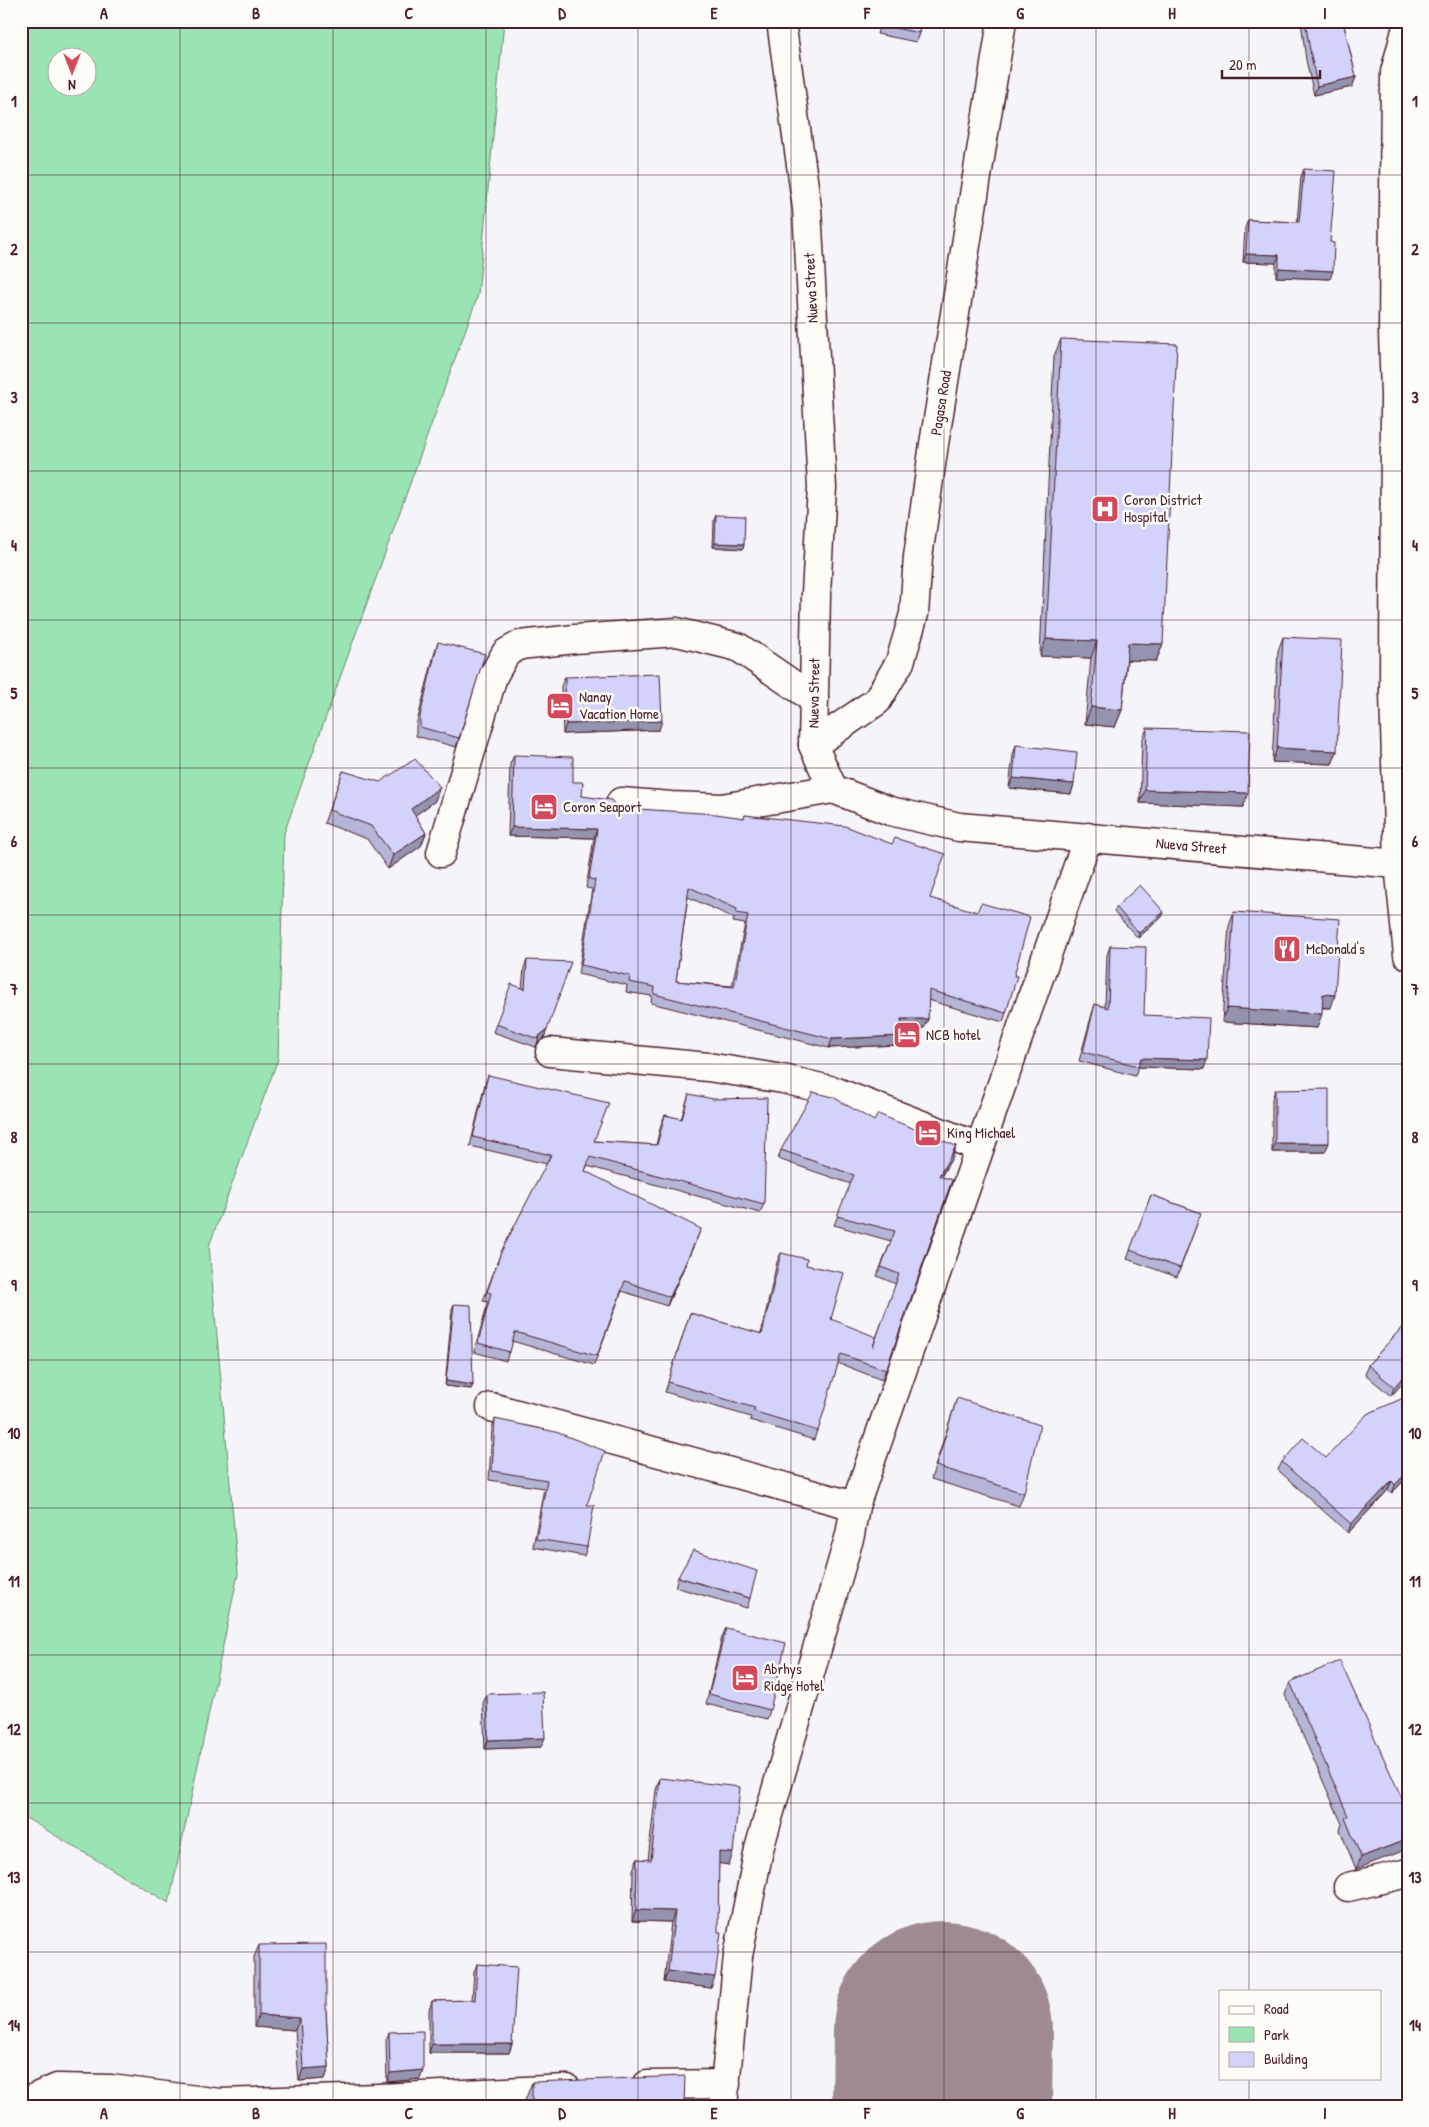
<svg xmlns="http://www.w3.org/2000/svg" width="1429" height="2127" font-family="'Patrick Hand',sans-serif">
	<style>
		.green { fill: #9ae4b3; stroke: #72826f; fill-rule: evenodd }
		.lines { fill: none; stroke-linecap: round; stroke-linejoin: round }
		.runway { stroke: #a08a92; stroke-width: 220 }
		.street-casing { stroke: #4a1f2b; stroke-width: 31 }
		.secondary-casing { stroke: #4a1f2b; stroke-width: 31 }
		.street { stroke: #fdfcf7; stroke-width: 28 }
		.secondary { stroke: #fdfcf7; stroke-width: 28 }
		.wall { fill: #b5b5d8; stroke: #4a1f2b; fill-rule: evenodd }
		.shaded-wall { fill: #9493b0; stroke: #4a1f2b }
		.building { fill: #d3d2fb; stroke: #4a1f2b; fill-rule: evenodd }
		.grid { fill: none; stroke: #4a1f2b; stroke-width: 1; stroke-opacity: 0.55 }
		.labels { text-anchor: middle; stroke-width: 5; stroke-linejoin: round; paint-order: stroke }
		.street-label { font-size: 15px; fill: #4a1f2b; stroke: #fdfcf7 }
		.poi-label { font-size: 15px; fill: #4a1f2b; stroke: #fdfcf7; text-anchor: start }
		.neatline { fill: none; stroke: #4a1f2b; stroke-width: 2 }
		.grid-label { font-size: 16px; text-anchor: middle; font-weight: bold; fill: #4a1f2b }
	</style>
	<rect width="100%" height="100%" fill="#f5f4f8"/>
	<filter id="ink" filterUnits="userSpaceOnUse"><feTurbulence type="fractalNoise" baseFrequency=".02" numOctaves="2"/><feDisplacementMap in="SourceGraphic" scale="10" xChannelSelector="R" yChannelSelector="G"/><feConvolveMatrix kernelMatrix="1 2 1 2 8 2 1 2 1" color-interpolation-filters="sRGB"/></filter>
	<g filter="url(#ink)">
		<path class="green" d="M21,21H504L478,295L284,833L278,1059L209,1246L238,1574L169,1903L21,1815ZM58,58H88V88H58Z"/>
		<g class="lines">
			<path class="runway" d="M942,2106L943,2031"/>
			<defs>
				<path id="street" d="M813,745L877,701L900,662L914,614L918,557L934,444L1002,21
					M621,802L671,806L722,808L833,789
					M441,853L493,676L506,653L520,645L575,639L677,632L738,647L814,699
					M550,1052L708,1067L783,1079L834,1091L979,1147
					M491,1407L855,1506
					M1348,1887L1408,1873
					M647,2085L726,2084
					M27,2106L36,2097L57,2088L111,2089L220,2103L379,2098L567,2089"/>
				<path id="secondary" d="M781,21L807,208L822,487L816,594L813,745L833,789L890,811L959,827L1399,864
					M1408,23L1395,72L1393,332L1395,395L1394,692L1399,864L1408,955
					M723,2106L738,1956L759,1849L850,1535L855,1506L1088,837"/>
			</defs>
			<use href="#street" class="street-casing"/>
			<use href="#secondary" class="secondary-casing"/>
			<use href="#street" class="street"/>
			<use href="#secondary" class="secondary"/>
		</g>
		<path class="wall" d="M881,21H921L919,33L916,42L877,34Z
			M1301,21H1343L1356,77L1352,87L1314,95L1306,60Z
			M1304,169L1330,242V279L1276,277V263L1243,262L1245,228L1248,220L1297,222L1301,177Z
			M1061,339L1163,644L1156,661L1127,660L1122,710L1115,727L1085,724L1091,658L1040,656L1054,356Z
			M716,515L744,544L743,549L713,547L714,520Z
			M1283,637L1337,751L1332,764L1272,762L1278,651Z
			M438,642L459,738L456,747L416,736V726L435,651Z
			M565,677L659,730L563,734L561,686Z
			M1147,728L1243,807L1140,803L1142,741Z
			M1016,745L1074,784L1071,794L1009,788L1013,755Z
			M514,755L573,782L582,796L623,808L744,818L745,815L930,898L1014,976L1006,1013L1003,1022L928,1000V1019L924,1028H901L902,1036L898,1045L829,1048L651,1003L652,996L626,992L627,985L578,974L592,889L586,888L594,838L508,836L510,764ZM688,897L734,918L733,922L745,924L732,986L676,981Z
			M343,771L435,801L415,815L426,833L421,846L388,869L367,839L324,823Z
			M1116,907L1162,917L1138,938L1114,912Z
			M1234,912L1331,1008H1322L1317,1028L1222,1022L1229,926Z
			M1110,946L1144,1015L1204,1069L1138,1067L1135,1076L1079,1061L1092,1014L1095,1004L1105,1007L1107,955Z
			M527,960L544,1038L538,1043L536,1047L493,1032L496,1024L522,988L524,968Z
			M488,1075L594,1141L656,1145L661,1124L665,1115L681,1119L689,1094L764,1204L760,1213L587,1166L585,1171L697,1238L667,1306L622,1291L594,1365L512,1341L506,1361L474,1352L488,1302L483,1301L501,1252L547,1164L470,1146L485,1084Z
			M1275,1090L1325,1152H1272V1099Z
			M874,1121L956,1146L953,1156L941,1177L952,1180L882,1380L838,1363L814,1440L750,1420L751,1417L665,1392L690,1313L761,1334L777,1262L781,1253L806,1265L831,1319L873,1346L896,1284L877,1276L891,1241L834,1225L851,1184L778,1159L781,1150Z
			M1151,1195L1201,1213L1177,1277L1127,1259Z
			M454,1304L473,1385L471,1389L445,1386L452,1309Z
			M1408,1321V1377L1391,1396L1365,1374L1368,1365Z
			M957,1398L1024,1493L1019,1506L931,1479Z
			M495,1419L587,1505V1547L584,1556L533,1547L544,1488L489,1480L492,1428Z
			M1326,1458L1408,1476L1392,1493L1388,1490L1348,1533L1278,1470L1282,1462Z
			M678,1577L750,1598L747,1608L675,1587Z
			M726,1628L770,1710L767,1719L706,1704L722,1637Z
			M1290,1682L1408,1812L1356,1869L1340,1830L1342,1824L1285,1695Z
			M487,1694L541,1747L485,1749L483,1703Z
			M660,1778L729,1865L719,1863L711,1988L664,1982L671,1922L632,1921L633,1870L637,1859L648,1860L656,1790Z
			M259,1945L326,2011L329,2067L325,2079L299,2081L295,2030L254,2027V1957Z
			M477,1964L512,2044L509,2053H429V2010L432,2001L472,2000L474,1972Z
			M389,2032L423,2070L420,2079L387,2082L386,2041Z
			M532,2082L684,2106H523Z"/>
		<path class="shaded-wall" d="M1356,77L1352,87L1314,95L1317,86Z
			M1246,254L1279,255L1276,263L1243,262Z
			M1279,268L1333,271L1330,279L1276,277Z
			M715,543L744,544L743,549L713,547Z
			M1046,639L1097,641L1091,658L1040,656Z
			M1128,643L1163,644L1156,661L1122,660Z
			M1091,707L1122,710L1115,727L1085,724Z
			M662,721L659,730L563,734L566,724Z
			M1277,748L1337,751L1332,764L1272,762Z
			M1013,778L1074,784L1071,794L1009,788Z
			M440,787L435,801L406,822L411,809Z
			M1145,790L1248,793L1243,807L1140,803Z
			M512,827L597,829L594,838L508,836Z
			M426,833L421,846L388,869L393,855Z
			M1164,912L1162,917L1138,938L1139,933Z
			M1323,994L1335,995L1331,1008L1318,1007Z
			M1227,1008L1322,1014L1317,1028L1222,1022Z
			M901,1019H928L924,1028H898Z
			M547,1030L544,1038L538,1043L536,1047L540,1035Z
			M902,1036L898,1045L829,1048L832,1039Z
			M1141,1058L1207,1060L1204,1069L1138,1067Z
			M1275,1143H1329L1325,1152H1272Z
			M956,1146L953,1156L936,1185L939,1176Z
			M701,1229L697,1238L667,1306L670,1297Z
			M1408,1372V1377L1391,1396L1394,1387Z
			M446,1381L473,1385L471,1389L445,1386Z
			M1408,1471V1476L1392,1493L1395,1485Z
			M1392,1481L1388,1490L1348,1533L1351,1524Z
			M545,1738L541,1747L485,1749L488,1740Z
			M1408,1839V1849L1356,1869L1361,1857Z
			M719,1852L733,1853L729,1865L715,1863Z
			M636,1910L675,1911L671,1922L632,1921Z
			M668,1971L715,1977L711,1988L664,1982Z
			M259,2015L300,2018L295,2030L254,2027Z
			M432,2044H512L509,2053H429Z
			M329,2067L325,2079L299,2081L303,2069Z
			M423,2070L420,2079L387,2082L390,2073Z"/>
		<path class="building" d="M882,21H921L919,33L881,25Z
			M1305,21H1343L1356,77L1317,86L1310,50Z
			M1304,169L1336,171L1330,242L1334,243L1333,271L1279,268V255L1246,254L1248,220L1299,222Z
			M1061,339L1177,344L1163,644L1128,643L1122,710L1091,707L1097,641L1046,639Z
			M716,515L745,516L744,544L715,543Z
			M1283,637L1342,640L1337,751L1277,748Z
			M438,642L485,654L459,738L420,727V716Z
			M660,674L662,721L566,724L565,677Z
			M1147,728L1250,731L1248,793L1145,790Z
			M1016,745L1077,752L1074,784L1013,778Z
			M514,755L573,757V782H583L582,796L611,800L616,806L623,808L716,814L744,818L745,815L845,826L892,844L895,838L945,854L930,898L977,912L981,903L1030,917L1014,976H1017L1006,1013L929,990L928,1019H901L902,1036L832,1039L654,994L655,987L629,982L630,976L581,965L595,880L589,879L597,829L512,827ZM689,887L737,909L736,913L748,915L734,987L676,981Z
			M415,759L440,787L411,809L426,833L393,855L371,826L329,810L343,771L380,782Z
			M1140,885L1164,912L1139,933L1116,907Z
			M1234,912L1340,919L1335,995L1323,994L1322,1014L1227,1008Z
			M1110,946L1146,947L1144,1015L1209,1018L1207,1060L1141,1058L1138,1066L1083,1052L1095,1004L1108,1008Z
			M527,960L571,962L547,1030L540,1035L538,1039L496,1024L511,984L525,989Z
			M488,1075L609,1103L594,1141L657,1145L665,1115L682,1119L689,1094L713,1099L767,1098L764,1204L590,1157L585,1171L701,1229L670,1297L625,1281L597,1356L515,1332L510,1352L478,1343L491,1293L487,1292L501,1252L551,1155L473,1137Z
			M1329,1089V1143H1275V1090Z
			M813,1092L833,1097L874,1121L878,1114L956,1146L939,1176L952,1180L886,1370L841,1354L818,1431L753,1411L755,1408L668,1382L690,1313L762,1334L781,1253L807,1259L806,1265L844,1273L831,1319L876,1337L873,1347L899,1274L881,1267L895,1231L837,1216L854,1175L781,1150Z
			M1151,1195L1201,1213L1180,1268L1130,1250Z
			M454,1304L471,1305L473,1385L446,1381Z
			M1408,1321V1372L1394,1387L1368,1365Z
			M1408,1396V1471L1395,1485L1392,1481L1351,1524L1282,1462L1303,1438L1326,1458L1367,1414Z
			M957,1398L1040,1425L1024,1493L936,1466Z
			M495,1419L556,1432L605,1451L587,1505H594L587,1547L536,1539L547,1480L492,1471Z
			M693,1550L757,1571L750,1598L678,1577Z
			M726,1628L786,1643L770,1710L709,1694Z
			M1340,1661L1408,1812V1839L1361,1857L1345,1818L1348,1816L1290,1682Z
			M543,1692L545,1738L488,1740L487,1694Z
			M660,1778L740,1787L733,1853L719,1852L718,1932H721L715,1977L668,1971L675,1911L636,1910L637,1859L651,1860Z
			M326,1944V2011L329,2067L303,2069L300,2018L259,2015V1945Z
			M477,1964L517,1967L512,2044H432V2001L475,2000Z
			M423,2031V2070L390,2073L389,2032Z
			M685,2076L684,2106H532V2082Z
			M423,2103V2106H383V2105Z"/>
	</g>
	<path class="grid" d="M180,21V2106M333,21V2106M486,21V2106M638,21V2106M791,21V2106M944,21V2106M1096,21V2106M1249,21V1991M21,175H1408M21,323H1408M21,471H1408M21,620H1408M21,768H1408M21,915H1408M21,1064H1408M21,1212H1408M21,1360H1408M21,1508H1408M21,1655H1408M21,1803H1408M21,1952H1408M1249,2078V2106"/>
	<defs>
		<symbol id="hospital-square" viewBox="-11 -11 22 22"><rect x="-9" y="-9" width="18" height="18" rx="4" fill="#d1495b" stroke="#fdfcf7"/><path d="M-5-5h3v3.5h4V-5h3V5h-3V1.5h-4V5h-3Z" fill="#fff"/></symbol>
		<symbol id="hotel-square" viewBox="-11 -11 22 22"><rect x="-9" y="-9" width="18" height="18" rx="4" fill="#d1495b" stroke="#fdfcf7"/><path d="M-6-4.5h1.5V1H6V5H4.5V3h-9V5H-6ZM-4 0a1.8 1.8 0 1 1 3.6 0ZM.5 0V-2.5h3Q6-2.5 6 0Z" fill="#fff"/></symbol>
		<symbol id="restaurant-square" viewBox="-11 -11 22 22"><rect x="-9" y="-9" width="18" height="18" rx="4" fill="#d1495b" stroke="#fdfcf7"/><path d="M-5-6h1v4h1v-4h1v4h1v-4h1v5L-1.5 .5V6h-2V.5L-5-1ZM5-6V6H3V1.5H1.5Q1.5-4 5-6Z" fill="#fff"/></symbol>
	</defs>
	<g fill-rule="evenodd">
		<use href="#hospital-square" x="1089" y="493" width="32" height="32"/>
		<use href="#hotel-square" x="544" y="690" width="32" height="32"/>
		<use href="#hotel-square" x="528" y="791" width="32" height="32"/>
		<use href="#restaurant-square" x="1271" y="933" width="32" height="32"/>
		<use href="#hotel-square" x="891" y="1019" width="32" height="32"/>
		<use href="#hotel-square" x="912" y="1117" width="32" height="32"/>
		<use href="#hotel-square" x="729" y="1662" width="32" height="32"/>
	</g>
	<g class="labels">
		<g class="street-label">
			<text transform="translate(811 288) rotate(-93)" y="5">Nueva Street</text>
			<text transform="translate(941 403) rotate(-81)" y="5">Pagasa Road</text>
			<text transform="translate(814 693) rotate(-89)" y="5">Nueva Street</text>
			<text transform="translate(1191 846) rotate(5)" y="5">Nueva Street</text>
		</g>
		<g class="poi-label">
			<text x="1124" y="505">Coron District<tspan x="1124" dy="17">Hospital</tspan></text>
			<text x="579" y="702">Nanay<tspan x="579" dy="17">Vacation Home</tspan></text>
			<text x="563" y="812">Coron Seaport</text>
			<text x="1306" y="954">McDonald's</text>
			<text x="926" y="1040">NCB hotel</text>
			<text x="947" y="1138">King Michael</text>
			<text x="764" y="1674">Abrhys<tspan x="764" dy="17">Ridge Hotel</tspan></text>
		</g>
	</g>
	<rect width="1429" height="2127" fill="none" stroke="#fdfcf7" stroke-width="55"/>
	<rect x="1219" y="1990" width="162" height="90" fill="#fdfcf7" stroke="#b5a4a5"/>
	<rect x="1229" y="2006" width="25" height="8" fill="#fdfcf7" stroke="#b5a4a5"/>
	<text x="1264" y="2014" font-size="15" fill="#4a1f2b">Road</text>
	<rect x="1229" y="2027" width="25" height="15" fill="#9ae4b3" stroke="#b5a4a5"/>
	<text x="1264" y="2040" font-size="15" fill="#4a1f2b">Park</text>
	<rect x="1229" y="2052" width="25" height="15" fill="#d3d2fb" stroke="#b5a4a5"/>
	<text x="1264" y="2064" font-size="15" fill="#4a1f2b">Building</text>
	<g transform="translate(72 72) rotate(180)"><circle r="24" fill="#fdfcf7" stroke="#b5a4a5"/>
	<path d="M0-4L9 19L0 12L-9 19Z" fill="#d1495b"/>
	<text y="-8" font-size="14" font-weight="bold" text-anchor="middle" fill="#4a1f2b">N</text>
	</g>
	<path d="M1222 70v8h98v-8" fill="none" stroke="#4a1f2b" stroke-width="2.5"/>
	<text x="1229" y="70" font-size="15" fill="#4a1f2b" stroke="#fdfcf7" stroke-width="4" paint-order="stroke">20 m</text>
	<rect x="28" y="28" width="1374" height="2072" class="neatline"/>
	<g class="grid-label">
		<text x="104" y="19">A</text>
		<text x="256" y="19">B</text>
		<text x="409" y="19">C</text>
		<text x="562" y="19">D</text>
		<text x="714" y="19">E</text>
		<text x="867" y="19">F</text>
		<text x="1020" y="19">G</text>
		<text x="1172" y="19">H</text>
		<text x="1325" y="19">I</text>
		<text x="14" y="107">1</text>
		<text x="1415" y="107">1</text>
		<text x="14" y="255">2</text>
		<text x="1415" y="255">2</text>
		<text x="14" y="403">3</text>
		<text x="1415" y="403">3</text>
		<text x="14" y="551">4</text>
		<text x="1415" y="551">4</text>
		<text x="14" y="699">5</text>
		<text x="1415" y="699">5</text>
		<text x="14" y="847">6</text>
		<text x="1415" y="847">6</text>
		<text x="14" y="995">7</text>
		<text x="1415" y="995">7</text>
		<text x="14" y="1143">8</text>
		<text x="1415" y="1143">8</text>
		<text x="14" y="1291">9</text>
		<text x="1415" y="1291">9</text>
		<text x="14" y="1439">10</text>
		<text x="1415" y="1439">10</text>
		<text x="14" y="1587">11</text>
		<text x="1415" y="1587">11</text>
		<text x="14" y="1735">12</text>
		<text x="1415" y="1735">12</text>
		<text x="14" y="1883">13</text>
		<text x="1415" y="1883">13</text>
		<text x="14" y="2031">14</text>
		<text x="1415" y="2031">14</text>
		<text x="104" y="2119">A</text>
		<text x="256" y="2119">B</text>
		<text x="409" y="2119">C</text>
		<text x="562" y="2119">D</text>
		<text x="714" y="2119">E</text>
		<text x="867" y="2119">F</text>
		<text x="1020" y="2119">G</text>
		<text x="1172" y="2119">H</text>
		<text x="1325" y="2119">I</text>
	</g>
</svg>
